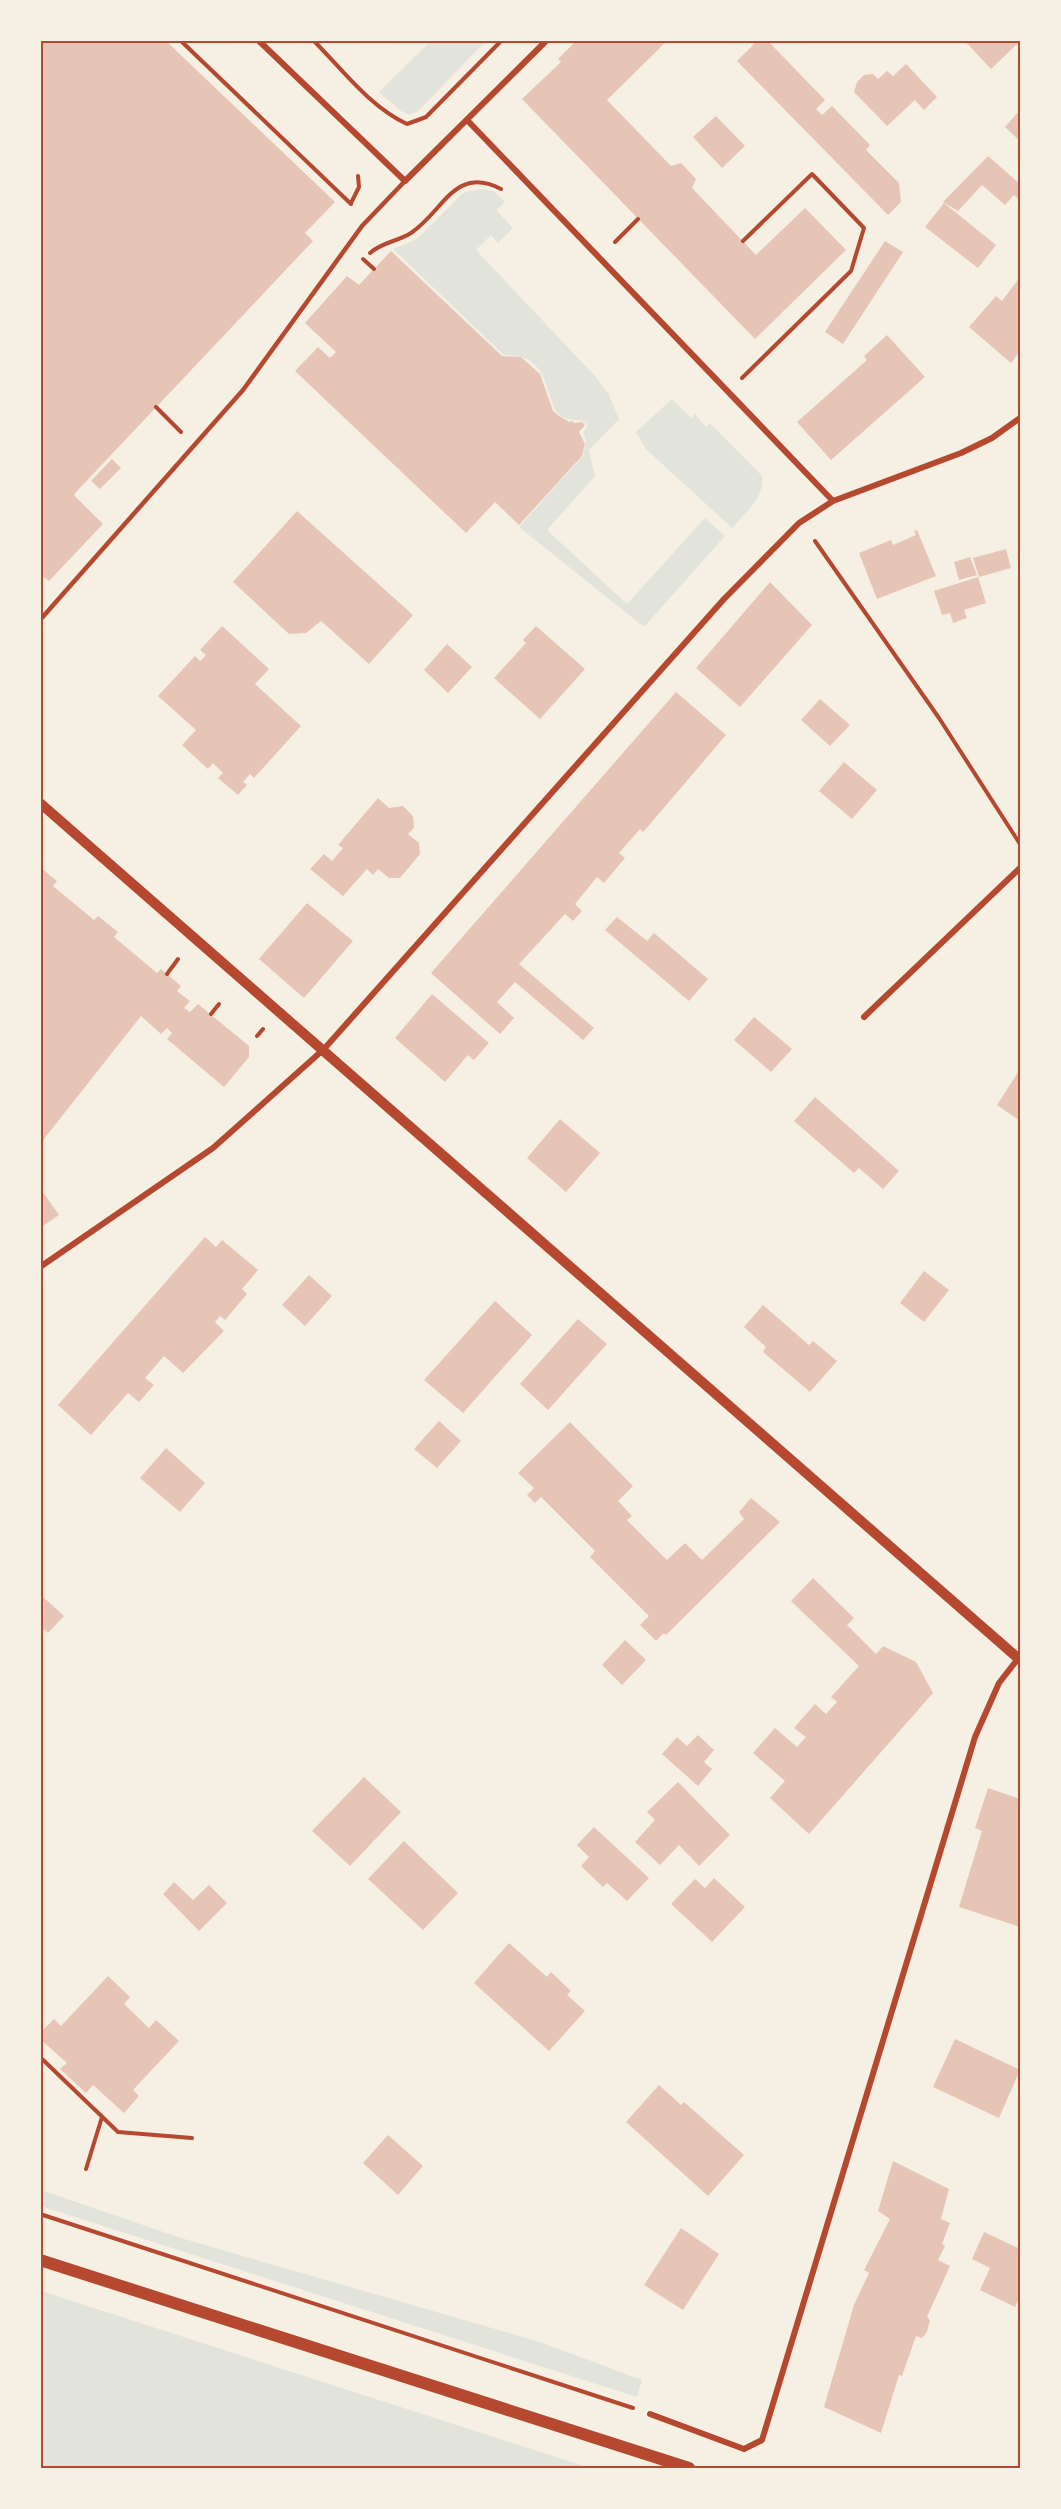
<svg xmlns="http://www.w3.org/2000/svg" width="1061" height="2509" font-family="'Golos Text',sans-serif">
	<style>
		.green { fill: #e2e4dc }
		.building { fill: #e6c5b7 }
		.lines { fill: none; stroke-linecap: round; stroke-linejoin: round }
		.path { stroke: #b5482f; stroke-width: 4 }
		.service { stroke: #b5482f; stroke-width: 4.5 }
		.minor { stroke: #b5482f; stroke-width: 6 }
		.tertiary { stroke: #b5482f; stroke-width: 10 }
		.secondary { stroke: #b5482f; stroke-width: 12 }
		.neatline { fill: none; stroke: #b5482f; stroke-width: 2 }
	</style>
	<rect width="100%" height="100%" fill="#f6efe4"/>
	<path class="green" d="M431,41H486L419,110L410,115L401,111L379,92Z
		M479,189L494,191L505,202L496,210L513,228L498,243L491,235L476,250L594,375L609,395L619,419L589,450L595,476L547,530L627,604L705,518L725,536L644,627L519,527L583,456L586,442L583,432L588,426L582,420C578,420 572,420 568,419C539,412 560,354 504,355L393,249L417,239L463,193Z
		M672,399L691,418L695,414L706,427L710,423L762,476C766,496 744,514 732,528L646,449L636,432Z
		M41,2190L181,2238L540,2342L642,2380L637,2397L41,2206Z
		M41,2291L590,2468H41Z"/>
	<path class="building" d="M40,40H165L335,202L305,233L313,241L77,491L74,495L103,524L49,581L40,574Z
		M577,40H668L607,100L671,166L681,163L696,179L692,188L756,255L805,208L846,250L755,339L522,99L561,62L558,59Z
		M758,40H767L825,100L816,109L822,115L832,106L870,145L866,150L899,183L901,202L888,215L737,61Z
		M964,40H1016L1018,43L991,69Z
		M906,64L937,97L924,110L915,100L887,126L854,92L857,82L864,75L873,74L878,79L887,71L893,76Z
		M1020,110V141L1005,127Z
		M716,116L745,146L722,168L693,137Z
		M988,156L1020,184V201L1014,195L1005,205L982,185L958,211L943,202Z
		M944,203L996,245L978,268L925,227Z
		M885,241L903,252L843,344L825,332Z
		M391,251L502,356L521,357L540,374L553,411L558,415L569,422L574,421L573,423L582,422L585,425L579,432L585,444L582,456L519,525L495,502L466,533L295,371L318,347L330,358L336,352L305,323L347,276L359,285Z
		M1020,277V351L1011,363L969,327L996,296L1002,301Z
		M887,335L925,377L831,460L797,422L867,360L864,356Z
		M112,459L121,468L100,489L91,481Z
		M297,511L413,615L369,664L321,621L306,633L289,634L233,582Z
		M917,530L936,576L877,599L859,553L891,540L893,545L916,535L914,531Z
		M1006,549L1011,568L979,577L973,558Z
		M970,557L977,575L959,580L954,562Z
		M978,577L986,603L964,610L967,618L953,623L950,613L942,615L934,591Z
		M770,582L812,625L740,707L696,668Z
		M222,626L269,669L255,684L301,726L254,778L250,774L243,782L247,785L238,795L218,778L223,773L213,763L208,769L182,745L196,730L158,696L195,656L200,661L206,655L200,650Z
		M536,626L585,669L540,719L494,678L526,643L523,640Z
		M447,644L472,667L448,693L424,670Z
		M676,692L726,735L645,830L643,832L640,829L619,853L625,858L604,883L597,877L575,904L582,911L573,921L565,914L519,964L594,1028L583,1040L515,982L497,1002L514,1018L500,1034L431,973Z
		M820,699L850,725L830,746L801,720Z
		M844,762L877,790L852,819L819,791Z
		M378,798L389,808L403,806L413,816L414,828L408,834L419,843L420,854L400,878H389L378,869L373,875L367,869L343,896L310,869L324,854L332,861L343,848L338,845Z
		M40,867L57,881L53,886L94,920L98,916L118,932L114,937L157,973L161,969L181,986L177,991L190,1001L184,1008L190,1012L198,1004L249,1046V1057L224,1087L167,1039L172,1033L167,1028L161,1034L141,1016L40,1144Z
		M307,903L353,941L304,998L259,959Z
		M617,917L647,941L654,933L708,979L689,1001L605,930Z
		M432,994L489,1043L474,1060L468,1055L445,1082L395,1038Z
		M754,1017L792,1049L771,1072L734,1040Z
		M1020,1069V1121L997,1105Z
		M815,1097L899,1171L883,1189L859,1168L854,1173L794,1121Z
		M560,1119L600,1153L566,1192L527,1158Z
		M40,1188L59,1215L40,1228Z
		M205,1237L216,1247L222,1240L258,1270L242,1289L247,1294L225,1320L220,1316L215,1322L224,1331L183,1373L164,1356L145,1378L154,1385L139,1402L128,1393L91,1435L58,1405Z
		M924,1271L949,1290L924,1322L900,1303Z
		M309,1275L332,1296L305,1326L282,1305Z
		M495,1301L532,1335L463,1413L424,1380Z
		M763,1305L809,1345L813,1341L837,1361L810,1392L763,1352L766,1347L744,1327Z
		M578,1319L607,1344L548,1410L520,1384Z
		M439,1421L461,1441L437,1468L414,1449Z
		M570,1422L633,1486L618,1501L632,1516L627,1520L667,1560L685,1543L702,1560L744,1519L739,1512L751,1498L780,1522L666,1635L664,1633L656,1641L640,1625L649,1616L590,1557L595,1551L541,1497L535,1503L527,1495L534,1488L518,1473Z
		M166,1448L205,1483L180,1512L140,1478Z
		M813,1578L854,1618L847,1625L876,1654L883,1646L916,1662L933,1693L809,1834L770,1798L785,1781L753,1753L775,1728L797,1747L806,1737L794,1728L815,1704L826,1714L837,1702L831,1697L859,1666L791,1601Z
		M40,1594L64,1616L48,1633L40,1626Z
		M625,1640L646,1660L622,1685L602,1665Z
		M698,1735L714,1750L704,1762L712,1769L698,1786L662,1754L677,1737L687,1746Z
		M364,1777L401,1812L350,1866L312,1831Z
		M678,1782L730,1835L699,1866L679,1845L660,1865L635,1842L655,1820L647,1812Z
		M988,1788L1020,1799V1927L959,1907L982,1831L975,1828Z
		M594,1827L649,1878L627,1901L607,1883L603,1887L581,1866L589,1857L577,1845Z
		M404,1841L458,1893L423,1930L368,1879Z
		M714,1878L745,1907L712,1942L671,1904L695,1879L705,1888Z
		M174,1882L193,1900L209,1885L227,1903L199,1931L163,1894Z
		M509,1943L547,1977L551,1972L571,1991L567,1995L585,2011L549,2051L474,1983Z
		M108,1976L130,1997L124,2004L149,2028L156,2020L179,2041L133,2090L139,2096L124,2113L93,2085L86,2093L60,2069L67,2063L40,2039V2033L54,2019L61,2026Z
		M955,2039L1020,2070L999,2118L933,2087Z
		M659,2085L681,2105L684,2102L744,2155L708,2196L626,2122Z
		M388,2135L423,2166L398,2195L363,2163Z
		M893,2161L949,2189L941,2219L950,2223L942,2244L945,2246L938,2260L950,2266L927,2317L930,2320L927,2332L922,2338L916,2336L902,2376L899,2375L881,2433L824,2407L854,2305L869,2273L864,2270L890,2219L878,2211Z
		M681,2228L719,2254L683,2310L644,2285Z
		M984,2232L1020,2249V2296L1015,2307L980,2290L990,2268L972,2259Z"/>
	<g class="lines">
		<path class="path" d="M180,40L351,204
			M313,40C342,69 370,107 407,124L426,117L502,40
			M351,203L359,187L358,176
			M615,242L638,219
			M370,253C382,242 399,241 411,233C444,211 454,165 501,189
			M363,259L374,269
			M742,378L851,271L864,228L812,174L743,241
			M156,407L181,432
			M815,541L939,718L1020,844
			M167,974L178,959
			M211,1014L219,1004
			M257,1036L263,1029
			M40,2057L118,2132L192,2138
			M86,2169L102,2117
			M40,2214L633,2408"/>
		<path class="service" d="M40,620L243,390L362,226L405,181"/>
		<path class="minor" d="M258,40L405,181L547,40
			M467,120L833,501
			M864,1017L1020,868
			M40,1267L213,1148L324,1049L724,599L799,523L833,501L961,453L992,438L1020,418
			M650,2414L744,2449L762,2440L975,1737L999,1683L1020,1656"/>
		<path class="tertiary" d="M40,803L1020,1660"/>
		<path class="secondary" d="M40,2260L689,2468"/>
	</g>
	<rect width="1061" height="2509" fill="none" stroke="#f6efe4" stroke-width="84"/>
	<rect x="42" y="42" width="977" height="2425" class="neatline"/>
</svg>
